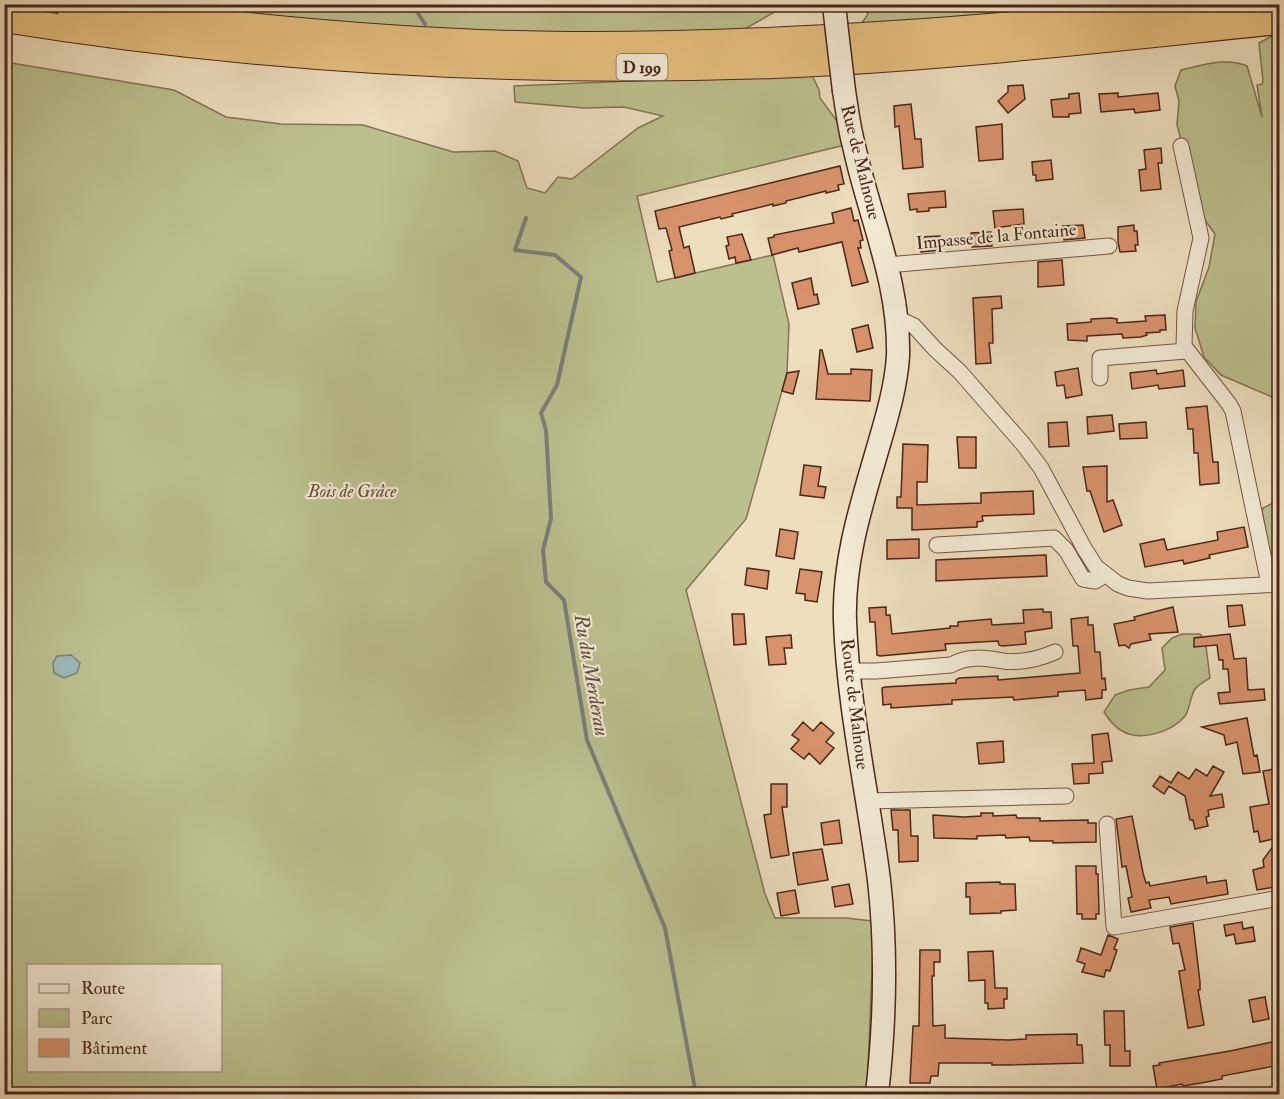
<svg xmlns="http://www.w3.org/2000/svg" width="1284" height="1099" font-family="'IM FELL Double Pica',serif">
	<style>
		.green { fill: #bcc08f; stroke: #837454; stroke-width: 1.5; fill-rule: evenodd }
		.water { fill: #9dbabc; stroke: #7c7f7b; stroke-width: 1.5 }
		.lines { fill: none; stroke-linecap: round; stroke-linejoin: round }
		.stream { stroke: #7c7f7b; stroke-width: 4 }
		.building { fill: #d9936c; stroke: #4a271a; stroke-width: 1.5 }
		.minor-casing { stroke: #735543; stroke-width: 17 }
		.secondary-casing { stroke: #4a271a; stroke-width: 25 }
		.trunk-casing { stroke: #4a271a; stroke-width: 28 }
		.minor { stroke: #f3ead5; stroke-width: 15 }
		.secondary { stroke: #f3ead5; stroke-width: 22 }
		.trunk { stroke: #e6bf7f; stroke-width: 26 }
		.secondary-bridge-casing { stroke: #4a271a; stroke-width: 25; stroke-linecap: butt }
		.secondary-bridge { stroke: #f3ead5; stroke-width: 22 }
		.labels { text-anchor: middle; stroke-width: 4.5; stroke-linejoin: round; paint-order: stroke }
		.shield { fill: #f3ead5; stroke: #7d6252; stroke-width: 1.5 }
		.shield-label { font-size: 16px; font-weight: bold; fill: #4a271a }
		.street-label { font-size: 18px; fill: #4a271a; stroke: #f3ead5 }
		.park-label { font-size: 18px; font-style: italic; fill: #664d37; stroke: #f3ead5 }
		.water-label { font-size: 20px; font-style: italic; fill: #5f4c42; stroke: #f3ead5 }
	</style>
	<rect width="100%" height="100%" fill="#eddebe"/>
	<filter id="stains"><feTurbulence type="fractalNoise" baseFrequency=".00333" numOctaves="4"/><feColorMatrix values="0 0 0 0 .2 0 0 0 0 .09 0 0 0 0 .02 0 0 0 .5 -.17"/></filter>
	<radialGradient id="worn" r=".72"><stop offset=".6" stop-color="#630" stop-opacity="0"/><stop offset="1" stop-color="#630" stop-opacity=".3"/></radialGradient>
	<path class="green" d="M456,4H576L578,9L589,5H602L617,9L634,4L650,10L657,5L681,10L700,5H729L732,10L737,5H787L743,30L639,37L376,26L142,5Z
		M862,5H1137L855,33L868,14Z
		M1279,35V400L1221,375L1204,357L1195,328L1196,302L1209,267L1215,234L1199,212L1192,181L1177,125L1179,101L1175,86L1181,70C1202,65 1227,57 1247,66L1262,117L1257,85L1262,84L1263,81L1259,43L1272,36Z
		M5,62L174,90L226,117L281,124L363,125L453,152L495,151L518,161L527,188L545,193L558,177L572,179L638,128L663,116L624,107L584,108L515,102L514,86L769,75H812L819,90L820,98L853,143L637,196L657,282L773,255L789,324L787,373L746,519L686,590L765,894L775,918H846L872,921L873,945L867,1094H5ZM28,966H220V1070H28Z
		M1273,503L1277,505L1279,520L1280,559L1276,562L1271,560L1262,511L1263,508Z
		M1182,634H1200L1205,639L1210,678C1205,681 1198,685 1195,689C1190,697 1190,709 1185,716C1172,732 1142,741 1124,732C1115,728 1109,720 1104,712L1115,695L1129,690L1149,687L1165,670L1162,648L1172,638Z"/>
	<path class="water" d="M71,655L80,663L77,673L64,678L54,673L53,663L57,656Z"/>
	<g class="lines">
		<path class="stream" d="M414,4V7L425,24
			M526,218L515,250L555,255L581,277L557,385L541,413L546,430L551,519L543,550L546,582L564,600L587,740L665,928L696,1094"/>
	</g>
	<path class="building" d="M1023,85L1025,99L1008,113L998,101L1008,92V86Z
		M1079,93L1081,113L1069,114V117H1053L1051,100L1069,98V94Z
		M1118,93V97L1158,93L1160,110L1135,113L1134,109L1101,112L1099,94Z
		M911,104L915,139H921L923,167L903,169L899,126L895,127L894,106Z
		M1002,124L1003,159L979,161L976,127Z
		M1161,148L1162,163H1158L1161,189L1141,191L1139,170L1146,169L1144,150Z
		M1051,160L1053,179L1036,181V175H1033L1032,162Z
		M840,166L844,184L838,185L839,190L826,193V191L786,201V203L773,206V204L732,214L733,216L721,219L720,217L679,227L684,248L689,246L695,273L675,278L669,251L672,250L666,228L659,229L655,211Z
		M945,191L946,207L929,208V211L917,212V209L910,210L908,194Z
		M851,208L854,221L858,220L863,240L860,241L861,248H858L868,282L852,286L842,242L799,252L798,248L772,255L768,238L774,237V235L834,223L832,213Z
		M1023,209L1024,224L995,228L993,211Z
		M1083,225L1085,238L1064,240L1063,226Z
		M1134,225V231H1137L1138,245H1135L1136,251L1120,252L1118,242V227Z
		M991,232L992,246L972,247L971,233Z
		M742,234L751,260L736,263L735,257L729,259L726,246L729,245L727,237Z
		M940,236L941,250L921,252L920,237Z
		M1062,260L1064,285L1038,287V262Z
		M811,278L814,295L817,294L819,304L798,309L792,283Z
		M1001,296L1002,308L992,309L993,343H989L991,363L976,364L973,298Z
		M1165,315L1166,330H1160V332L1146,333L1147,335L1141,337L1123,338L1122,334L1087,336V341L1068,340L1067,324L1091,322V319L1111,318L1117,319V323L1146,321L1145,316Z
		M868,325L873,348L857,352L852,329Z
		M820,350H822L828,374H851V369L872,370L870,401L816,399Z
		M1078,368L1082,395L1066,398L1064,385L1057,386L1055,372Z
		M1156,370L1157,374L1183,370L1185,386L1159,389L1158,385L1132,389L1130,373Z
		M799,371L793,394L782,391L787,373Z
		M1207,406L1213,462H1218L1219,483L1200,485L1198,453H1194L1193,429H1188L1186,408Z
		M1112,415L1114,431L1088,434L1087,417Z
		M1067,422L1069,446L1049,447L1048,423Z
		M1146,422L1147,438L1120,439L1119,424Z
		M957,437H976V468H959Z
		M903,444L928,445L927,482H917V505L981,503V493L1033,491L1034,514L982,516L983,521L977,522V527L912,530V508H897V497H901Z
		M804,465L821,467L818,486L826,487L824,498L800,495Z
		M1107,466V502L1113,500L1122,525L1104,532L1090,491H1087L1083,467Z
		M1244,527L1248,547L1209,555L1210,558L1184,564L1183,560L1145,567L1140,544L1164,539L1167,550L1218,540L1217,532Z
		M780,529L798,532L794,559L776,556Z
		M919,539V558L887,559V540Z
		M1046,555L1047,576L936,581V560Z
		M747,568L769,571L767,589L745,585Z
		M800,569L822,572L817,602L805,600V594L796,593Z
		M1242,605L1245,625L1229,627L1227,606Z
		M886,607V615H890L892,634L950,628V626H958V622L991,619L992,625L1024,623L1023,610L1043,609V612H1051L1052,628L1025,632L1026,644L1002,646L999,645L998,641L945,644L946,650L880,656L877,655L875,622H870L869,608Z
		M1173,607L1178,632L1149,634L1151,640L1131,644L1129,648L1125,645L1119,646L1114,624L1135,620L1134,617Z
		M732,614H744L746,644L734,645Z
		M1088,617V625H1093L1095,652H1100L1102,679L1105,678L1106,690H1102V698L1086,700L1085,690L1058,692V696L1014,700L1013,697L952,700V704L891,708V704L883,705L882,688L885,687L956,683V680L959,678L998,676V680L1080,673L1078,646H1073L1071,619Z
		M1230,634L1234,659L1246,658L1248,690L1264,689L1265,700L1220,704L1218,693L1230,692L1228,669H1223V660H1219L1217,645L1194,647V638Z
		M791,635L792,648H784L786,664L769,665L766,637Z
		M1247,718L1254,756L1257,755L1260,772L1243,774L1237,742L1226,745L1224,735L1202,727Z
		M803,722L813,731L821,722L834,733L826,742L834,748L820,764L809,753L804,759L791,749L799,740L792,735Z
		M1108,733L1112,761L1102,762L1103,773L1089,774V783L1074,784L1072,764L1094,763L1092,735Z
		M1003,741L1004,762L979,764L977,743Z
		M1213,766L1224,772L1210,796L1222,794L1224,807L1208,810L1209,816L1206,817L1208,826L1195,829L1193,820H1190L1185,796L1169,786L1164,794L1153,786L1160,776L1171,783L1178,772L1189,779L1196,769L1207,776Z
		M1280,768V806L1273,807L1278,838L1260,842L1258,831L1254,832L1250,807L1269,804L1263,771Z
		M771,784H787V807H782L789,855L771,858L764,815L771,814Z
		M891,810H910L911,836H918V861L899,862L898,830H893Z
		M981,813H993V816L1016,815L1017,818H1040V821L1088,820V823H1096V842L1053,843V841H1030L1029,837L1006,838L1005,835L977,836V839L934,838L933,815L964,817L981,816Z
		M1132,816L1143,873L1146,883L1149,882L1150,886L1206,876L1207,883L1226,880L1228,894L1171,904L1169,897L1149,900L1151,908L1131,912L1128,898L1132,897L1126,866L1122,867L1116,819Z
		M839,820L842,843L824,845L821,823Z
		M1280,837V886L1257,890L1253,870L1264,867L1263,860Z
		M822,849L828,880L798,885L793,853Z
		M1076,866H1096V874H1098L1099,914H1096V919H1082V914H1077Z
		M1000,882V884H1015L1016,910L1001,911V913L970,914V897H966V883Z
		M849,884L853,904L835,907L832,887Z
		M795,890L799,913L781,916L777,893Z
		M1242,922L1243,929L1253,927L1255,941L1236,944L1234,934L1226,936L1224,925Z
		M1193,923L1200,982V990H1198L1204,1025L1188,1028L1179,971L1185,970L1179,943L1173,944L1170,927Z
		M1108,935L1118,939L1114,949L1117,950L1110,971L1106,970L1104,977L1082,972L1085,964L1077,961L1081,948L1101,955Z
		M920,950H940V962H934V976H932L933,1026L945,1025V1038L1009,1040L1026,1039V1035L1077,1034V1045H1082L1083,1063L1009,1065H992V1063H939L938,1076H931L930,1083H910L913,1026H919Z
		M993,951L995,988H1007V999H1004V1008L988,1009V1003H985V980L969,981L968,952Z
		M1265,997L1269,1019L1253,1022L1249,1000Z
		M1104,1011H1124L1125,1051H1130V1066H1110V1045H1105Z
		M1277,1041L1280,1042V1065L1222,1076V1079L1201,1083L1183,1086L1182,1084L1157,1089L1153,1066L1160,1065L1159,1063L1230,1051Z"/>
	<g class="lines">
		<defs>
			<path id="minor" d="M1181,146L1201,238L1185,311L1184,346L1229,404L1233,411L1269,584
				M887,265L1109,246
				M897,318L914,326L935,349L960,372L1023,444L1041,468L1084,548L1096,567L1118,584L1128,588L1148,591L1280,584
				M1100,378V358L1186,351
				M937,545L1054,538L1066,550L1083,579L1095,581L1105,575
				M849,671H876L951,665C968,655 985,658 1003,661C1020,663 1039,659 1055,652
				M868,801L1066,796
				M1107,824L1114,927L1280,898
				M1275,1094H1280"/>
			<path id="secondary" d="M834,4L836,23
				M844,91C847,109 849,128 854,146C869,216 900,282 898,356C896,388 886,420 877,451C861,506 843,562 845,621C848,706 868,794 879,880C887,951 885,1023 877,1094"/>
			<path id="trunk" d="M67,4C234,27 402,44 570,45C791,46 1011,27 1231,4
				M4,19C257,60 518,74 774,65C943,58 1111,38 1280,21"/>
		</defs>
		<use href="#minor" class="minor-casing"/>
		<use href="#secondary" class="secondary-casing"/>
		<use href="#trunk" class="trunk-casing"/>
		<use href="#minor" class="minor"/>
		<use href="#secondary" class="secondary"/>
		<use href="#trunk" class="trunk"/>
		<defs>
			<path id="secondary-bridge" d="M836,23L844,91"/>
		</defs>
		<use href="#secondary-bridge" class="secondary-bridge-casing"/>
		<use href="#secondary-bridge" class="secondary-bridge"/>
	</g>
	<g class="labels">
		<rect class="shield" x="616.5" y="54" width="51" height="26" rx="4.5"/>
		<g class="shield-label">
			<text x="642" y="73">D 199</text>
		</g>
		<g class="street-label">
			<text transform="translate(861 162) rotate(76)" y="6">Rue de Malnoue</text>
			<text transform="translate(996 236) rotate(-5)" y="6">Impasse de la Fontaine</text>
			<text transform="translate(855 704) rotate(83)" y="6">Route de Malnoue</text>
		</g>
		<g class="park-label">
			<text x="352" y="497">Bois de Grâce</text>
		</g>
		<g class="water-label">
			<text transform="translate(592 675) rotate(80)" y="7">Ru du Merderau</text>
		</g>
	</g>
	<rect width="1284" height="1099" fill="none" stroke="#eddebe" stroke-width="24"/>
	<rect x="6" y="6" width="1272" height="1087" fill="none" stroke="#4a271a" stroke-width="3"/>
	<rect x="12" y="12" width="1260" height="1075" fill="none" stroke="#4a271a" stroke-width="1.5"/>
	<rect x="27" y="964" width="195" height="108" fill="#f3ead5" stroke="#af9c8a" stroke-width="1.5"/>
	<rect x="39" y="984" width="30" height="9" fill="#f3ead5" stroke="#af9c8a" stroke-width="1.5"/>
	<text x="81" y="994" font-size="18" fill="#4a271a">Route</text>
	<rect x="39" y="1009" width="30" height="18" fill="#bcc08f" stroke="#af9c8a" stroke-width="1.5"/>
	<text x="81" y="1024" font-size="18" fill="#4a271a">Parc</text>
	<rect x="39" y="1039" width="30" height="18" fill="#d9936c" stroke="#af9c8a" stroke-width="1.5"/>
	<text x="81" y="1054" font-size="18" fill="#4a271a">Bâtiment</text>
	<rect width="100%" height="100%" filter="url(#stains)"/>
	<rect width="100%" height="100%" fill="url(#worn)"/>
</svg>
